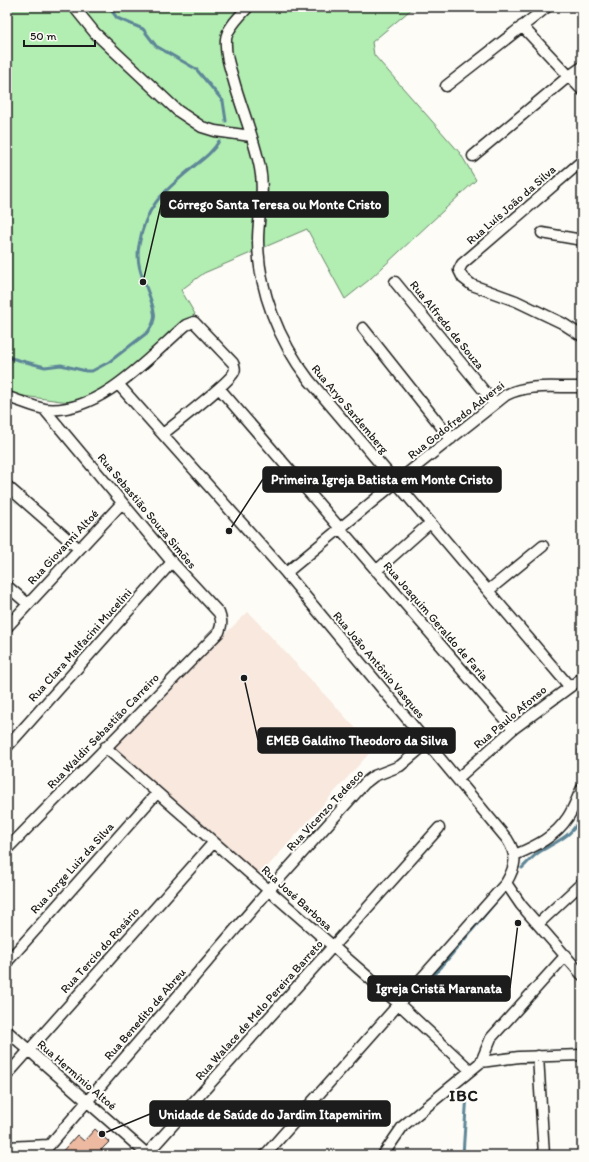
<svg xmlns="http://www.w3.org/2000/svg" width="589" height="1162" font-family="Itim,sans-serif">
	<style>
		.built { fill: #f8e8dd }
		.green { fill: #b2edb2; stroke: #678467 }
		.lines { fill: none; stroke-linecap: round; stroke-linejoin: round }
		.stream { stroke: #5d8697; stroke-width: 3 }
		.building { fill: #eeb9a1; stroke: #1c1c1c }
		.minor-casing { stroke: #1c1c1c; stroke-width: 13 }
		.minor { stroke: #fdfcf7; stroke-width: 10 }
		.labels { text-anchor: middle; stroke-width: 4; stroke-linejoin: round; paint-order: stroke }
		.street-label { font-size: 12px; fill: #1c1c1c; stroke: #fdfcf7 }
		.district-label { font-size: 16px; font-weight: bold; letter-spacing: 1px; fill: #1c1c1c; stroke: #fdfcf7 }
		.leader { fill: none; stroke: #1c1c1c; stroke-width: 1.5 }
		.callout-dot { fill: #1c1c1c; stroke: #fdfcf7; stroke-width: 1.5 }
		.callout { fill: #1c1c1c; stroke: #1c1c1c; stroke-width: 1.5 }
		.callout-label { font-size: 13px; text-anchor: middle; font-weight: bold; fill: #fff }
	</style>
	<rect width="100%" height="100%" fill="#fdfcf7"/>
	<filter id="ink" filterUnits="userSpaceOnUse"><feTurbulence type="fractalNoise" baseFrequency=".025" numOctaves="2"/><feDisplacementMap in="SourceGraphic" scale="8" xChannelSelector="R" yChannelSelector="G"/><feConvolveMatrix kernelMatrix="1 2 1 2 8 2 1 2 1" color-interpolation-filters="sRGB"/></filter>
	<g filter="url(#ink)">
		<path class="built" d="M248,612L374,748L259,876L109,744Z"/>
		<path class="green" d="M7,7H414L372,42L374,55L460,153L476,180L369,280L345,299L307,229L204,273L181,290L195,314L125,376L77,403L7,394Z"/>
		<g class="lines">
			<path class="stream" d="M109,7L117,18L143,29L156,46L196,69L223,101L226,121
				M7,357L45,367L61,365L86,371H92L109,362L148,332C152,326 156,319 154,312C150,289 134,270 139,245C146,204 164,192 193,167C203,159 213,152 219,141
				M580,622L582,620
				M579,750L580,774
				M522,868C528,862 534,855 541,851C559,840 575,835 582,813
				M416,997L499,898
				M463,1155L467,1093"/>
		</g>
		<path class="building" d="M95,1129L109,1142L101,1150L107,1155H59L77,1135L84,1141Z"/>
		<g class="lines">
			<defs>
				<path id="minor" d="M74,7L95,33L178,111L202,127L215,131L251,136
					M248,7C241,15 227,28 226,39C225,53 229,65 233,78C241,108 254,137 260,168C265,192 258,216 258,240C258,290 279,341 309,380L569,686
					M522,26L582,90
					M446,86L547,7
					M473,156L569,76L582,67
					M582,161L462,264L459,270L463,278L472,285L516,301L562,323L582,336
					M542,233L582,240
					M395,282L494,403
					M363,328L451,439
					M118,384L286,573L507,839C518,856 516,866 506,883L521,905L582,975
					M219,388L513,729
					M7,397C19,400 33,407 45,409C99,415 149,357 186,325L194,322L233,363C234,366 236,368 234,372C231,381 175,424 163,434
					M7,486L79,549
					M376,571L430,523
					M286,573L395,483L506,395C529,383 557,388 582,387
					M7,586L28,604
					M489,590L543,546
					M7,627L122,503
					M7,747L172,562
					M105,747L399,1004L470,1070
					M457,779L513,729L582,678
					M7,849L219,632C222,624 222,621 219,613L172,562L44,409
					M515,855C536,846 555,837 568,817C574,808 577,798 582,788
					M538,924L582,883
					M7,962L157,793
					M7,1031L148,1155
					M538,1056L544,1155
					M481,1062L491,1038L566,955
					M7,1075L214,842
					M7,1147L49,1145
					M41,1155L269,890L365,783L374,776L400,766L427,743
					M146,1155L439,828
					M265,1155L506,883
					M383,1155L403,1126L481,1062L519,1057L582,1055"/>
			</defs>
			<use href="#minor" class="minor-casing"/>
			<use href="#minor" class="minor"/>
		</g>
	</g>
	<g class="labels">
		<g class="street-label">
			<text transform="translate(511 205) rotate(-41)" y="4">Rua Luís João da Silva</text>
			<text transform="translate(447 325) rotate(51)" y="4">Rua Alfredo de Souza</text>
			<text transform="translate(350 409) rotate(50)" y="4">Rua Aryo Sardemberg</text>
			<text transform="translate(456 420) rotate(-38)" y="4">Rua Godofredo Adversi</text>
			<text transform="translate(147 511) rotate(50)" y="4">Rua Sebastião Souza Simões</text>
			<text transform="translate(63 547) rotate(-47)" y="4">Rua Giovanni Altoé</text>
			<text transform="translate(436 621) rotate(49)" y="4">Rua Joaquim Geraldo de Faria</text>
			<text transform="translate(80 645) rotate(-48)" y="4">Rua Clara Malfacini Mucelini</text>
			<text transform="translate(379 665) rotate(50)" y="4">Rua João Antônio Vasques</text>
			<text transform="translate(510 717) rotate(-40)" y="4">Rua Paulo Afonso</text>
			<text transform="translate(103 731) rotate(-46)" y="4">Rua Waldir Sebastião Carreiro</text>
			<text transform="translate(325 810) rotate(-47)" y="4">Rua Vicenzo Tedesco</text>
			<text transform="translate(72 868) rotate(-48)" y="4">Rua Jorge Luiz da Silva</text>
			<text transform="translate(297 898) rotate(42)" y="4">Rua José Barbosa</text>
			<text transform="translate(100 950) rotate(-48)" y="4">Rua Tercio do Rosário</text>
			<text transform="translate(259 1010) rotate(-48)" y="4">Rua Walace de Melo Pereira Barreto</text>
			<text transform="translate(145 1014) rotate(-49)" y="4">Rua Benedito de Abreu</text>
			<text transform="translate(77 1075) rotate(41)" y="4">Rua Hermínio Altoé</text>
		</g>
		<g class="district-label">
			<text x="464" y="1101">IBC</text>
		</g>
	</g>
	<path class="leader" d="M143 282L161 205M229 531L263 479M244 678L258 740M518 923L510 988M102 1134L150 1114"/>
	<g class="callout-dot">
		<circle cx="143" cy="282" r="4"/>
		<circle cx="229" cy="531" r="4"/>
		<circle cx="244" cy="678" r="4"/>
		<circle cx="518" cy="923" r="4"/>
		<circle cx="102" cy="1134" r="4"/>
	</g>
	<g class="callout">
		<rect x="161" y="192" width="227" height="25" rx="4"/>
		<rect x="263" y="467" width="238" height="25" rx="4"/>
		<rect x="258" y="728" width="197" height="25" rx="4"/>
		<rect x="368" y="976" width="142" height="25" rx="4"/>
		<rect x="150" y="1101" width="240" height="25" rx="4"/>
	</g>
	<g class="callout-label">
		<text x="275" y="209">Córrego Santa Teresa ou Monte Cristo</text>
		<text x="382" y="484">Primeira Igreja Batista em Monte Cristo</text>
		<text x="357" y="745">EMEB Galdino Theodoro da Silva</text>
		<text x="439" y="993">Igreja Cristã Maranata</text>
		<text x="270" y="1119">Unidade de Saúde do Jardim Itapemirim</text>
	</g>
	<rect width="589" height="1162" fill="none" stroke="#fdfcf7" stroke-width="24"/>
	<rect x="12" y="12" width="565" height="1138" fill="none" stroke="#1c1c1c" stroke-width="1.5" filter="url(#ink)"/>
	<path d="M24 40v6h71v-6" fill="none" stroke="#1c1c1c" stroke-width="2"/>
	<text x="30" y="40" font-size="12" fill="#1c1c1c" stroke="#fdfcf7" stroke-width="3" paint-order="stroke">50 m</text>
</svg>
